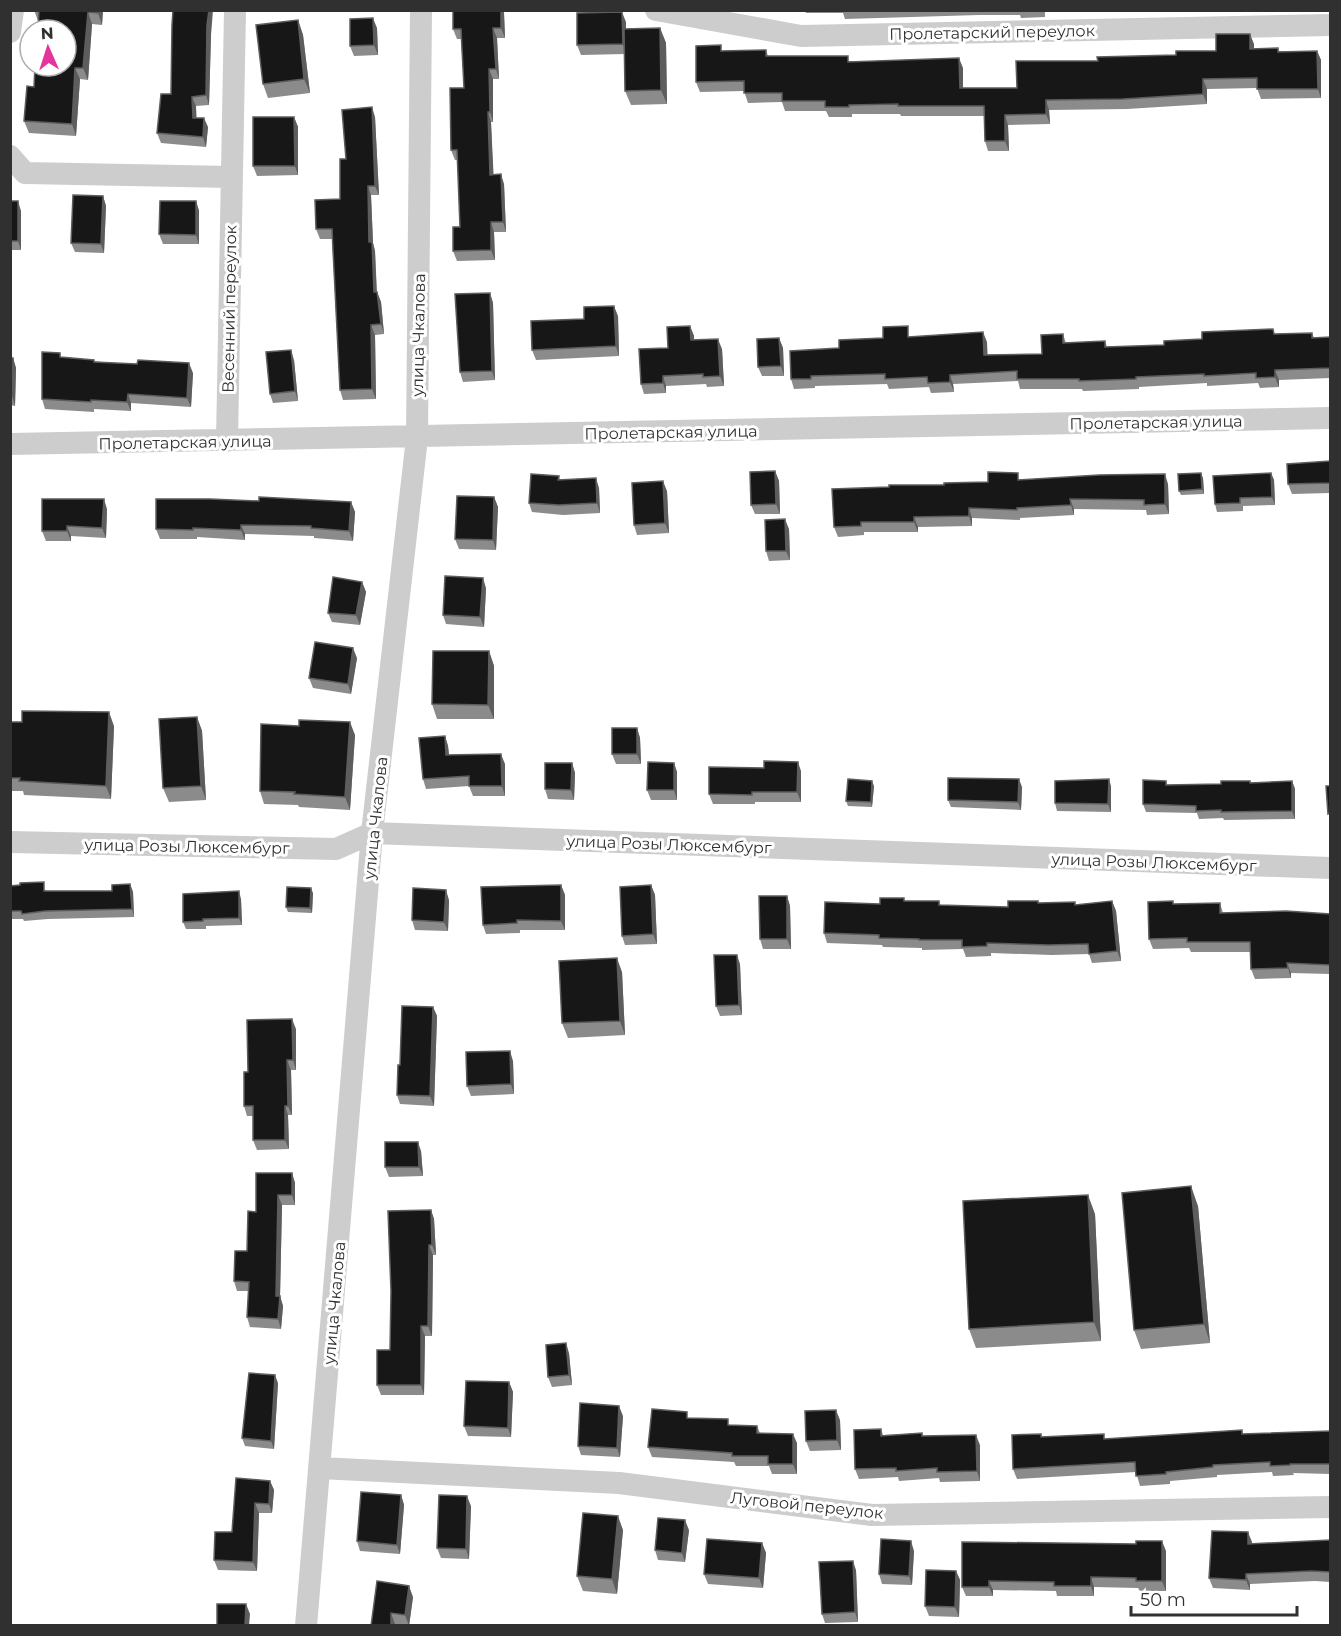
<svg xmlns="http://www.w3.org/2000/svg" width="1341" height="1636" font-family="Montserrat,sans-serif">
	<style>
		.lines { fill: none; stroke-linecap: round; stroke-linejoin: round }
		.minor { stroke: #cdcdcd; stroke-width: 22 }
		.wall { fill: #8b8b8b }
		.shaded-wall { fill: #5d5d5d }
		.building { fill: #171717; stroke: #5d5d5d; stroke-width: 1.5 }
		.labels { text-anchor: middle; stroke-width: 6; stroke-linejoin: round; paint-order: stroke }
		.street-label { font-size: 16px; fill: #303030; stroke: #fff }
	</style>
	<rect width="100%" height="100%" fill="#fff"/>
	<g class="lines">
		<path class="minor" d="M656,10L801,36L1330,25
			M10,32L13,10
			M10,156L25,173L231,177
			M227,441L235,10
			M10,444L1330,418
			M10,842L336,849L372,833L1330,868
			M320,1468L619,1483L872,1515L1330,1507
			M306,1626L372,833L417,438L421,10"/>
	</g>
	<path class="wall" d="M34,10H103L102,25L92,24L88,80L80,79L76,136L29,133L24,121L34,87L38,21Z
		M453,10H503L504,13L505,38H497L499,79H493V122H491L493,175L504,184L506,232H494L495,260L457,261L453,251L460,227L458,160H455L451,150L464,88L461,39H457L453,29Z
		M805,10H1045V17L1021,18L1020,15H979L845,19L843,13H806Z
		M1108,10H1130V12H1108Z
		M298,20L303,35L310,93L268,98L263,84Z
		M626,22V29L660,28L666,43L667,104L631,105L625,91V54L581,55L577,45Z
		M377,28L378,55L354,56L350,46Z
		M211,35L209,105L196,106V118L208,127L206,147L161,143L157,133L171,94Z
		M1254,44V49L1278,48L1279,51H1317L1321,60V98L1261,99L1257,88L1207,89V104L1127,109L1049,110L1050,124L1008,125L1009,151H988L985,141L984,116H901L900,114H852V117H829L826,111H785L782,102L748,103L744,91L700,92L696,82L723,51L766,50L768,56L963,68V88H1017L1098,61L1176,55L1216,51Z
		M294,117L298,127V175L257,176L253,166Z
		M375,117L379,195H371L373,243L375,251L377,292L381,302L384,334L375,335L376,399L343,400L340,390L332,239H320L316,229L340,199L346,159Z
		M103,196L106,206L104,253L75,252L71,243Z
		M10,201L21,211V250H10Z
		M196,201L199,211V244H163L159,234Z
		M490,293L493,303L495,380L463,382L460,372Z
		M618,316L619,356L536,360L532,350L584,319Z
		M690,326L694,336V340L722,349L724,386L707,387L706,384L666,386V393L644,394L641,384L668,348Z
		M1312,333L1314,338L1330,337V378L1279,380V387L1260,388L1258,383L1207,386V383L1139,387V389L1083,391L1082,389H1020L1018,381L953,384L954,392L931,393L929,387L889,389L887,384L815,386V388L794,389L791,379L839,348L883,338L911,337L987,342V355L1042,354L1063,334L1066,343L1105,341L1107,347L1164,345L1275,334Z
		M779,338L783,348L784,376H762L758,367Z
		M60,353L61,357L193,373L191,407L131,403V411L94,409V412L45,409L42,399Z
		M10,358H13L16,368L15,406L10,405Z
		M294,360L298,401L273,403L270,394Z
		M1330,461V493L1292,494L1288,484Z
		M775,471L779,481L780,514H755L751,505Z
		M1271,473L1274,480L1275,505L1243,506V511L1217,512L1215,504Z
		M559,476L560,480L599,488L600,513L563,515L532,512L529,503Z
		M1203,478L1204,494L1181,495L1179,491Z
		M1021,480L1168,484L1169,514L1147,515L1146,510L1074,509V515L1020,518V520L972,518V526L918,527V532H864V535L838,537L834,527L944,485Z
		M667,491L669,533L637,535L634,525Z
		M494,497L498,507L496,550L459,549L455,539Z
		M259,501L351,502L355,512L353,541L314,538V536L245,534V540L197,537V539H160L156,529Z
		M107,509L106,538L71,536V541H46L42,531Z
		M789,529L790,560L769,561L766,551Z
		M362,582L366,592L360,625L332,622L328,613Z
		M486,588L484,627L446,624L443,615Z
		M489,651L494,666V719H437L432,704Z
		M357,658L351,694L313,688L309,678Z
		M197,717L202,731L206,800L169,802L163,788Z
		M10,722L114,726L111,799L24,795L23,791H10Z
		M637,728L640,738L641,764H616L612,754Z
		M355,735L350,810L299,807L298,805L264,804L260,791Z
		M445,736L448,746L449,755L505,764V796H473L469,786L426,789L423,779Z
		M572,763L575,773L574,800L548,799L545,789Z
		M674,763L677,772V800H651L647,790Z
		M801,771V802H755V804H713L709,794Z
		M1166,781L1167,785L1221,784L1292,781L1295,789V819L1224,820L1223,818L1199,819L1197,813L1146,812L1143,804Z
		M874,786L872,807L848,806L846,801Z
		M1111,786V812L1057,811L1055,803Z
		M1022,787L1021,810L951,807L948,800Z
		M130,884L133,892L134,917L48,919L24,921L23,919H10V886L46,890V891H112Z
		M561,885L565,895V930H520V933L486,934L483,925Z
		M651,885L655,895L657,944L625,945L622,936Z
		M313,893L312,913L288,912L286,907Z
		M787,896L790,906L791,949H763L760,939Z
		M241,899L242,925L206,926V929H186L183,922Z
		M449,900L448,931L415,930L412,920Z
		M905,901H939L941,906L1008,907L1038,901L1039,903L1076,905L1112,901L1116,911L1121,961L1092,963L1089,954L1052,955L991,953V956L966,957L963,949L922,950V948L883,947L882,945L827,943L824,933Z
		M1220,903L1223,913L1330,914V974L1291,973V978L1255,979L1251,969V952H1191L1189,948L1153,949L1149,939L1174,904Z
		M740,964L742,1015L720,1016L716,1006Z
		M622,972L625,1035L568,1038L562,1023Z
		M433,1007L437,1016L434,1106L400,1104L397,1095L400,1065Z
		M296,1029V1070H291L292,1115H288L289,1149L257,1150L253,1140V1116H247L244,1106L248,1072Z
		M513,1061L514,1094L471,1096L467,1086Z
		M421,1151L423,1176L389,1177L385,1167Z
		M292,1173L295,1183V1205H282L280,1296L283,1306L281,1329L250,1327L247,1317L249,1291H237L234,1281L247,1251L256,1212Z
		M1198,1206L1210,1343L1141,1349L1134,1330Z
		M431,1210L434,1219L436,1255H433L432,1336H425L424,1395H381L377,1385L390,1350Z
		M1095,1214L1101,1341L976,1348L969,1329Z
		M569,1353L572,1385L552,1387L548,1377Z
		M509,1382L513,1392L511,1437L468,1436L464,1426Z
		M278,1383L274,1449L245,1446L242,1438Z
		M623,1416L620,1457L581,1455L578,1446Z
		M689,1418L731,1425L757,1426L760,1433L797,1443V1474H772L769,1466H736L734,1462L652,1457L648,1447Z
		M840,1420L841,1450L810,1451L806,1441Z
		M881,1429L883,1435L922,1433L923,1436L980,1445V1481L940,1482L939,1478L899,1481L898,1477L859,1479L855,1469Z
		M1242,1430L1243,1434L1330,1431V1474L1293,1473L1294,1475L1273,1476L1272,1472L1217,1475V1477L1170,1481V1484L1140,1486L1136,1472L1017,1479L1013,1469L1041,1434L1042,1437L1105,1439Z
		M270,1481L274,1490L272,1513H259L257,1571L218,1570L214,1560L232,1532Z
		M401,1495L404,1505L400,1554L360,1551L357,1541Z
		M471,1506L469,1559L441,1558L437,1548Z
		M623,1530L617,1594L583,1591L577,1576Z
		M689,1530L685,1562L658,1560L655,1550Z
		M1330,1540V1582L1315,1581L1250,1584V1590L1213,1588L1209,1578L1252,1542V1544Z
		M962,1542L1166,1551V1591H1140L1138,1588L1094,1587V1596H1057L1056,1591L993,1590V1596H966L962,1587Z
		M762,1543L766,1553L763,1588L708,1584L704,1574Z
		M914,1551L912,1585L882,1584L879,1574Z
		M856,1570L858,1622L825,1623L822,1614Z
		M956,1571L960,1580L959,1617L929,1616L925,1606Z
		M413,1597L409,1626L395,1624L371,1626Z"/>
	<path class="shaded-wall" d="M98,10H103L102,25L98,13Z
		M209,10H213L211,35L209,105L206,95L207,25Z
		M501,10H503L504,13L505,38L501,28Z
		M88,12L92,24L88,80L83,68Z
		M622,12L626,22V54L623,44Z
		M373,18L377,28L378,55L374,45Z
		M298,20L303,35L310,93L304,79Z
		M493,28L497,38L499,79L496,69Z
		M660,28L666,43L667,104L661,90Z
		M1250,34L1254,44V59L1250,49Z
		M1317,51L1321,60V98L1318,89Z
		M959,58L963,68V98L960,88Z
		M75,68L80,79L76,136L72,124Z
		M489,69L493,79V122L490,112Z
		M1203,79L1207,89V104L1203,94Z
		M192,97L196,106L197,127L193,118Z
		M1046,100L1049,110L1050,124L1046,114Z
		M372,107L375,117L379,195L375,186Z
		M488,112L491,122L494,184L490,175Z
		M1005,115L1008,125L1009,151L1005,141Z
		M294,117L298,127V175L295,166Z
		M204,118L208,127L206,147L203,137Z
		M501,174L504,184L506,232L503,222Z
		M368,186L371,195L373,243L375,251L377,302L374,292L369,242Z
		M103,196L106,206L104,253L101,244Z
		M18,201L21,211V250L18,241Z
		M196,201L199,211V244L196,235Z
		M491,222L494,232L495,260L491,250Z
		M377,292L381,302L384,334L381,324Z
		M490,293L493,303L495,380L492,371Z
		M614,306L618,316L619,356L616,346Z
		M371,325L375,335L376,399L372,389Z
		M690,326L694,336V350L691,340Z
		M983,332L987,342L988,365L984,355Z
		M779,338L783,348L784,376L781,366Z
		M718,339L722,349L724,386L720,376Z
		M291,350L294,360L298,401L295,391Z
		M13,358L16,368L15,406L12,396Z
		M189,363L193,373L191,407L187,398Z
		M1275,370L1279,380V387L1275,377Z
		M950,375L953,384L954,392L950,382Z
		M663,376L666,386V393L663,383Z
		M128,394L131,403V411L127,402Z
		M775,471L779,481L780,514L776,504Z
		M1201,473L1203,478L1204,494L1202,489Z
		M1271,473L1274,480L1275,505L1272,497Z
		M1165,474L1168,484L1169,514L1165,504Z
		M596,478L599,488L600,513L597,503Z
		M663,481L667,491L669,533L665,523Z
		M494,497L498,507L496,550L493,540Z
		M104,499L107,509L106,538L102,528Z
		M1070,499L1074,509V515L1071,505Z
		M351,502L355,512L353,541L349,531Z
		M10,505L12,509L11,540L10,539Z
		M969,508L972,518V526L969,516Z
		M914,517L918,527V532L914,522Z
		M785,519L789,529L790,560L786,551Z
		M241,525L245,534V540L241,530Z
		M67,526L71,536V541L67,531Z
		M483,578L486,588L484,627L480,617Z
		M362,582L366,592L360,625L356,615Z
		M353,648L357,658L351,694L348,684Z
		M489,651L494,666V719L488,705Z
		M109,712L114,726L111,799L106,786Z
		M197,717L202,731L206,800L201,786Z
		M350,722L355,735L350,810L345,797Z
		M637,728L640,738L641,764L637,754Z
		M445,736L448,746L450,764L446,755Z
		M501,754L505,764V796L502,786Z
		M798,762L801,771V802L797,792Z
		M572,763L575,773L574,800L571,790Z
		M674,763L677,772V800L674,790Z
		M1019,779L1022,787L1021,810L1018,802Z
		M1109,779L1111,786V812L1108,804Z
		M872,781L874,786L872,807L871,802Z
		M1292,781L1295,789V819L1292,811Z
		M130,884L133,892L134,917L132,909Z
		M561,885L565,895V930L561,921Z
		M651,885L655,895L657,944L653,934Z
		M311,888L313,893L312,913L310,908Z
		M446,890L449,900L448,931L444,922Z
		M239,891L241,899L242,925L239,918Z
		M787,896L790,906L791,949L787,939Z
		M1112,901L1116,911L1121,961L1117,951Z
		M737,955L740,964L742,1015L739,1005Z
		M617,958L622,972L625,1035L620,1021Z
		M1287,963L1291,973V978L1288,968Z
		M433,1007L437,1016L434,1106L430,1096Z
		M292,1019L296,1029V1070L293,1060Z
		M510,1051L513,1061L514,1094L511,1084Z
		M287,1060L291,1070L292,1115L288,1106Z
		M285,1106L288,1115L289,1149L285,1140Z
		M418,1142L421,1151L423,1176L419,1167Z
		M292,1173L295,1183V1205L292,1195Z
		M1191,1186L1198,1206L1210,1343L1204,1324Z
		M278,1195L282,1205L280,1298V1296L283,1306L281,1329L278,1319L276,1296Z
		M1088,1195L1095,1214L1101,1341L1094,1322Z
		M431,1210L434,1219L436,1255L432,1245Z
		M429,1245L433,1255L432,1336L428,1326Z
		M421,1326L425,1336L424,1395L421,1385Z
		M566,1343L569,1353L572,1385L569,1375Z
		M275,1375L278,1383L274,1449L271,1441Z
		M509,1382L513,1392L511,1437L508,1428Z
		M619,1406L623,1416L620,1457L617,1448Z
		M836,1410L840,1420L841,1450L837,1440Z
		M793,1434L797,1443V1474L793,1464Z
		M976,1435L980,1445V1481L977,1471Z
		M270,1481L274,1490L272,1513L269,1504Z
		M401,1495L404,1505L400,1554L397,1545Z
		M467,1496L471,1506L469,1559L466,1549Z
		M255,1503L259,1513L257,1571L253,1562Z
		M618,1516L623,1530L617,1594L612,1579Z
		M685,1520L689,1530L685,1562L682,1553Z
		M1248,1532L1252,1542L1251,1554L1248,1544Z
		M911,1541L914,1551L912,1585L909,1576Z
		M1162,1541L1166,1551V1591L1162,1581Z
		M762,1543L766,1553L763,1588L759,1578Z
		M853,1561L856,1570L858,1622L855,1612Z
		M956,1571L960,1580L959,1617L955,1607Z
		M1246,1574L1250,1584V1590L1246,1580Z
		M1091,1577L1094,1587V1596L1091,1586Z
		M989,1581L993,1590V1596L989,1587Z
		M409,1586L413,1597L409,1626L405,1615Z
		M246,1604L250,1614L249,1626H245Z
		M391,1613L395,1624V1626H391Z"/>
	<path class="building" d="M39,10H98V13L88,12L83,68H75L72,124L24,121L27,86L34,87L35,66H66V30H38Z
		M173,10H209L207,25L206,95L192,97L193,118H204L203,137L157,133L161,94H171L172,25Z
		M453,10H501V28H493L496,69H489L490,112H488L490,175L501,174L503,222H491V250L453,251V227H460L457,150H451L450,88H464L461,29H453Z
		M622,12L623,44L577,45V13Z
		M373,18L374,45L350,46V19Z
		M298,20L304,79L263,84L256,25Z
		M660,28L661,90L625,91L624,29Z
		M1216,34H1250V49L1278,48V52L1317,51L1318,89H1257V78L1203,79V94L1123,99L1046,100V114L1005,115V141H985L984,106H898V104L849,105V107H825V101H782V93H744V81L696,82V46L721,45V51L766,50V56H848V62L959,58L960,88H1017L1016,61H1098L1097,57L1176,55V51H1216Z
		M372,107L375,186H368L369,242H372L374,292H377L381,324L371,325L372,389L340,390L332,229H316L315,200L340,199V159H346L342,110Z
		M253,117H294L295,166H253Z
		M73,195L103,196L101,244L71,243Z
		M10,201H18V241H10Z
		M160,201H196V235L159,234Z
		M490,293L492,371L460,372L455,294Z
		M614,306L616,346L532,350L531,321L584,319V307Z
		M690,326L691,340L718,339L720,376L703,377V374L663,376V383L641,384L639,349L668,348L667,327Z
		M908,326V337L983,332L984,355L1042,354L1041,335L1063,334V343L1105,341V347L1164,345V341L1202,339V332L1273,329L1274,334L1312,333V338L1330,337V368L1275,370V377L1256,378V373L1204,376V374L1136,377V379L1079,381V379H1017V371L950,375V382L928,383L927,377L885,379V374L811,376V379H791L790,351L839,348V340L883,338V327Z
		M779,338L781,366L758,367L757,339Z
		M291,350L295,391L270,394L266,352Z
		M42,352L60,353V357L94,360V362L137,364L138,360L189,363L187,398L128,394L127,402L91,400V402L42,399Z
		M10,358H13L12,396H10Z
		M1330,461V483L1288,484L1287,464Z
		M775,471L776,504L751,505L750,472Z
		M988,472L1018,473V480L1099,475L1165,474V504L1144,505V500L1070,499L1071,505L1017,508V510L969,508V516L914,517V522H861V526L834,527L832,489L889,487V485H944V483L988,482Z
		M1201,473L1202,489L1179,491L1178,474Z
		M1271,473L1272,497L1240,498V503L1215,504L1213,476Z
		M531,474L559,476L558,480L596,478L597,503L559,505L529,503Z
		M663,481L665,523L634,525L632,483Z
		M457,496L494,497L493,540L455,539Z
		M259,497L351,502L349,531L311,528V526L241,525V530L193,528V530L156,529V499H210L259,501Z
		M42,499H104L102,528L67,526V531H42Z
		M785,519L786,551H766L765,520Z
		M445,576L483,578L480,617L443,615Z
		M333,577L362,582L356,615L328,613Z
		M315,642L353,648L348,684L309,678Z
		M433,651H489L488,705L432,704Z
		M22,711L109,712L106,786L19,781L20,778H10V722H22Z
		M197,717L201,786L163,788L159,719Z
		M299,720L350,722L345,797L294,794L295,792L260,791L261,724L299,726Z
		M612,728H637V754H612Z
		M445,736L446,755L501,754L502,786H469V776L423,779L419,738Z
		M764,761L798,762L797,792H752V795L709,794V767L764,768Z
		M648,762L674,763V790H647Z
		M545,763H572L571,790L545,789Z
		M948,778L1019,779L1018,802L948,800Z
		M848,779L872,781L871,802L846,801Z
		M1109,779L1108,804L1055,803V781Z
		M1143,780L1166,781V785L1221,784V781H1250V783L1292,781V811L1221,812V810L1196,811V806L1143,804Z
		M1326,786H1330V813L1328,814Z
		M44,882V891H112V885L130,884L132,909L45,911L22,914L21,911H10V886L20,885V883Z
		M561,885V921L517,920V923L483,925L481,887Z
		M651,885L653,934L622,936L620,887Z
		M287,887L311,888L310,908L286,907Z
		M413,888L446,890L444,922L412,920Z
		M239,891V918L203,919V921L183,922V894Z
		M759,896H787V939H760Z
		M880,898H904V901H939V905L1008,907V901H1038V903L1075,902V905L1112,901L1117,951L1089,954L1088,944L1049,945L987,943V946L962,947V940H919V939L879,938V935L824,933L825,902L880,904Z
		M1173,901V904L1220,903V913L1286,911L1330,914V965L1287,963L1288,968L1251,969L1250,942H1187V938L1149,939L1148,902Z
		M714,955H737L739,1005L716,1006Z
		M617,958L620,1021L562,1023L559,961Z
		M402,1006L433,1007L430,1096L397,1095L398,1065H400Z
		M292,1019L293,1060H287L288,1106H285V1140H253V1106H244V1072H248L247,1020Z
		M510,1051L511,1084L467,1086L466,1052Z
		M385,1142H418L419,1167H385Z
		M256,1173H292V1195H278L276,1296H280L278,1319L247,1317L249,1282L234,1281L235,1251H247L248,1211L256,1212Z
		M1191,1186L1204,1324L1134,1330L1122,1193Z
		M1088,1195L1094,1322L969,1329L963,1201Z
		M431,1210L432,1245H429L428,1326H421V1385H377V1350H390L391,1291L388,1211Z
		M566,1343L569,1375L548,1377L546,1345Z
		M249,1373L275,1375L271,1441L242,1438Z
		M466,1381L509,1382L508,1428L464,1426Z
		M580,1403L619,1406L617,1448L578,1446Z
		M652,1409L687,1412V1418L728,1419V1425L757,1426V1433L793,1434V1464H768V1456H732V1453L648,1447Z
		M836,1410L837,1440L806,1441L805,1411Z
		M881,1429V1436L922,1433V1436L976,1435L977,1471L937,1472V1468L896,1471V1468L855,1469L854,1430Z
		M1242,1430V1434L1330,1431V1464H1290V1465L1270,1466V1462L1213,1465V1467L1166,1472V1474L1136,1476L1135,1462L1013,1469L1012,1435L1041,1434V1437L1104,1434V1439Z
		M236,1478L270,1481L269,1504L255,1503L253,1562L214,1560L215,1532H232Z
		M361,1492L401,1495L397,1545L357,1541Z
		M439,1495L467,1496L466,1549L437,1548Z
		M583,1513L618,1516L612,1579L577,1576Z
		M658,1518L685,1520L682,1553L655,1550Z
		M1212,1531L1248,1532V1544L1330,1540V1572L1311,1571L1246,1574V1580L1209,1578Z
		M707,1539L762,1543L759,1578L704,1574Z
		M881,1539L911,1541L909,1576L879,1574Z
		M1136,1541H1162V1581H1136V1578L1091,1577V1586H1054V1582L989,1581V1587H962V1542L1136,1544Z
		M853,1561L855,1612L822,1614L819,1562Z
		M926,1570L956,1571L955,1607L925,1606Z
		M377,1581L409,1586L405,1615L391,1613V1626H371Z
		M217,1604H246L245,1626H217Z"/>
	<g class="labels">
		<g class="street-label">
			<text transform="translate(992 32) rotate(-1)" y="6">Пролетарский переулок</text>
			<text transform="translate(229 309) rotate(-89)" y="6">Весенний переулок</text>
			<text transform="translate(418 335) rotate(-89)" y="6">улица Чкалова</text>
			<text transform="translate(1156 422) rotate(-1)" y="6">Пролетарская улица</text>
			<text transform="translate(671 432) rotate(-1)" y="6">Пролетарская улица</text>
			<text transform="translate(185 442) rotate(-1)" y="6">Пролетарская улица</text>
			<text transform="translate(375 818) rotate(-84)" y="6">улица Чкалова</text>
			<text transform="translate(669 844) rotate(2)" y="6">улица Розы Люксембург</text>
			<text transform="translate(187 846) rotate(1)" y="6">улица Розы Люксембург</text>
			<text transform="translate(1154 862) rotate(2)" y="6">улица Розы Люксембург</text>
			<text transform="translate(334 1303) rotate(-85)" y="6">улица Чкалова</text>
			<text transform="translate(807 1505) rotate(6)" y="6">Луговой переулок</text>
		</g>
	</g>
	<rect width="1341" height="1636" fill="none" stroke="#303030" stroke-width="24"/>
	<g transform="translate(48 48) rotate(357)"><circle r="28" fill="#ffffff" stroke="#acacac" stroke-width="1.5"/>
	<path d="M0-4.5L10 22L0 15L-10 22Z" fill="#e4359e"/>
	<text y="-9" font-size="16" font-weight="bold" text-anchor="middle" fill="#303030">N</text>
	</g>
	<path d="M1131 1606v9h166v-9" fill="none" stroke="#303030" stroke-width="3"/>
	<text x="1140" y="1606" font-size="18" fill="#303030" stroke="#ffffff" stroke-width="4.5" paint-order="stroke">50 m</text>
</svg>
